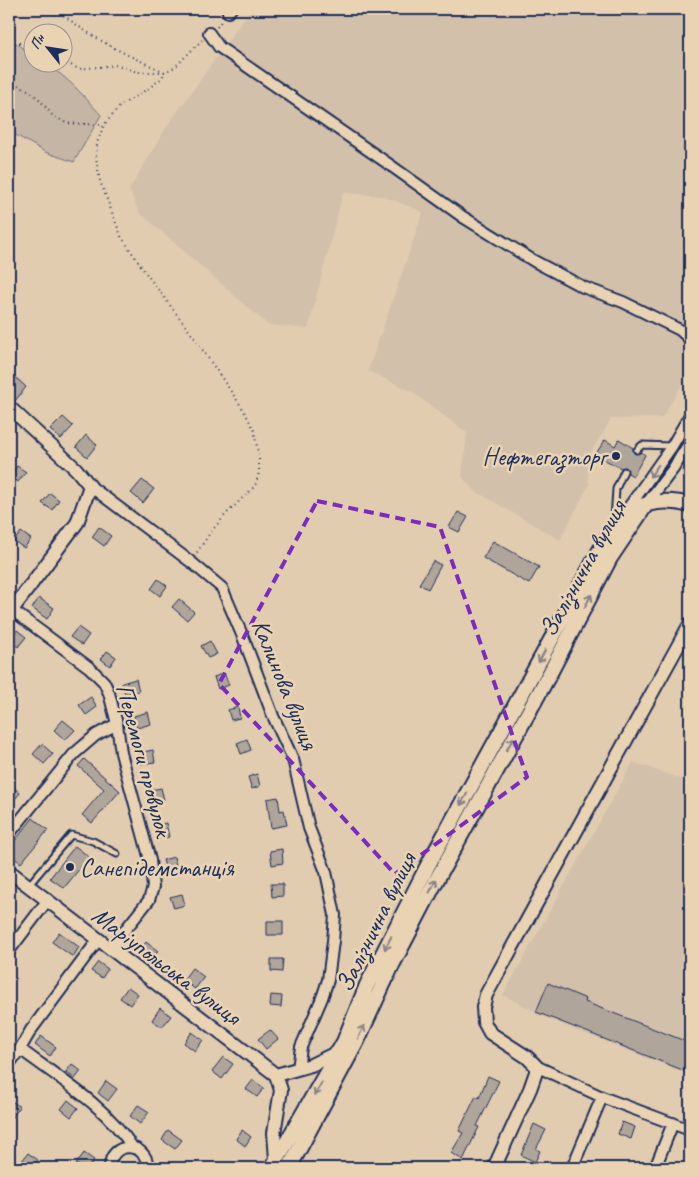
<svg xmlns="http://www.w3.org/2000/svg" width="699" height="1177" font-family="Caveat,sans-serif">
	<style>
		.built { fill: #d3c0aa }
		.green { fill: #c4b5a4; stroke: #707281 }
		.building { fill: #b0a59b; stroke: #1b2f5e }
		.lines { fill: none; stroke-linecap: round; stroke-linejoin: round }
		.service-casing { stroke: #1b2f5e; stroke-width: 9 }
		.minor-casing { stroke: #1b2f5e; stroke-width: 14 }
		.tertiary-casing { stroke: #1b2f5e; stroke-width: 16 }
		.secondary-casing { stroke: #1b2f5e; stroke-width: 18 }
		.path { stroke: #1b2f5e; stroke-width: 2; stroke-dasharray: 1 4; stroke-linecap: butt }
		.service { stroke: #ead3b3; stroke-width: 5 }
		.minor { stroke: #ead3b3; stroke-width: 10 }
		.tertiary { stroke: #ead3b3; stroke-width: 12 }
		.secondary { stroke: #ead3b3; stroke-width: 14 }
		.oneway { stroke: #828188 }
		.marked { fill: none; stroke: #7b2cbf; stroke-width: 4; stroke-dasharray: 10 6; stroke-linejoin: round }
		.poi-dot { fill: #1b2f5e; stroke: #ead3b3; stroke-width: 2 }
		.labels { text-anchor: middle; stroke-width: 5; stroke-linejoin: round; paint-order: stroke }
		.poi-label { font-size: 25px; fill: #1b2f5e; stroke: #ead3b3; text-anchor: end }
		.street-label { font-size: 25px; fill: #1b2f5e; stroke: #ead3b3 }
	</style>
	<rect width="100%" height="100%" fill="#e2ccb0"/>
	<filter id="ink" filterUnits="userSpaceOnUse"><feTurbulence type="fractalNoise" baseFrequency=".02" numOctaves="2"/><feDisplacementMap in="SourceGraphic" scale="10" xChannelSelector="R" yChannelSelector="G"/><feConvolveMatrix kernelMatrix="1 2 1 2 8 2 1 2 1" color-interpolation-filters="sRGB"/></filter>
	<g filter="url(#ink)">
		<path class="built" d="M251,9H690V372L662,418L611,419L587,459L589,485L560,540L475,491L462,477L467,433L411,391L368,371L423,212L383,196L343,193L308,329L268,325L139,212L129,190L167,126Z
			M633,762L690,782V1075L536,1014V1012L503,995Z"/>
		<path class="green" d="M9,38L32,55V62C57,62 85,98 101,115L74,162L45,152L9,131Z"/>
		<path class="building" d="M14,376L26,387L15,401L9,396V383Z
			M63,417L73,426L61,439L50,430Z
			M86,435L97,445L87,457L76,447Z
			M619,439L633,448V452L635,454L641,452L645,455L633,476L628,473L626,467L621,468L595,455L605,440L615,446Z
			M17,466L26,472L18,482L10,476Z
			M142,480L154,489L143,503L131,493Z
			M50,493L59,500L52,510L42,503Z
			M458,512L468,517L459,532L449,527Z
			M99,527L111,536L104,546L92,537Z
			M21,532L31,539L24,548L14,541Z
			M493,541L539,567L529,584L483,558Z
			M433,561L441,565L428,589L419,584Z
			M158,579L167,586L160,596L151,589Z
			M39,598L54,608L47,619L32,608Z
			M179,599L194,612L187,620L172,607Z
			M78,627L89,635L82,645L70,637Z
			M17,630L26,637L18,647L9,640Z
			M210,641L217,654L208,658L201,646Z
			M107,651L116,657L110,666L101,659Z
			M224,673L229,685L218,689L214,677Z
			M136,679L139,691L125,694L122,683Z
			M91,697L97,707L86,715L79,705Z
			M238,707L240,718L231,720L228,710Z
			M148,712L151,724L137,728L134,716Z
			M63,720L75,730L65,740L54,730Z
			M247,739L251,750L241,754L237,743Z
			M42,744L53,754L44,764L33,754Z
			M153,750L155,762L140,764L138,753Z
			M84,759L120,791L92,823L82,815L104,789L78,766Z
			M257,774L260,786L252,789L248,777Z
			M9,783L20,793L9,806Z
			M161,788L164,800L149,803L146,791Z
			M278,797L280,811L284,810L287,825L271,828L267,799Z
			M33,818L48,830L21,863L9,854V848Z
			M166,823L169,837L158,839L155,826Z
			M75,846L89,857L64,888L50,878Z
			M282,849L283,863L272,865L270,851Z
			M174,857L177,870L167,873L163,860Z
			M271,884H283V896L272,897Z
			M182,894L185,905L174,908L170,897Z
			M267,921H283V935H267Z
			M59,932L79,947L73,957L52,942Z
			M146,942L158,951L152,960L139,952Z
			M271,959H283L282,972L271,971Z
			M98,962L108,969L102,978L91,971Z
			M192,968L204,977L195,989L183,980Z
			M548,983L586,999L585,1002L690,1043V1073L536,1012Z
			M128,987L138,994L130,1005L120,998Z
			M271,995L282,996L281,1007L270,1006Z
			M160,1008L171,1016L162,1027L152,1020Z
			M270,1030L278,1039L266,1049L258,1039Z
			M192,1032L203,1040L195,1051L184,1043Z
			M41,1036L56,1047L50,1056L35,1045Z
			M223,1057L233,1064L222,1079L212,1071Z
			M72,1064L81,1071L75,1079L66,1072Z
			M488,1076L499,1081L477,1126L479,1127L463,1160L451,1153L463,1133L459,1131L476,1096L479,1098Z
			M253,1080L264,1088L257,1097L246,1089Z
			M106,1081L117,1089L108,1101L98,1093Z
			M9,1099L20,1107L9,1121Z
			M68,1100L78,1108L71,1117L61,1109Z
			M138,1105L149,1112L140,1124L130,1116Z
			M622,1122L635,1127L631,1139L618,1134Z
			M534,1124L546,1130L536,1149L540,1151L535,1162L521,1155Z
			M168,1130L182,1140L175,1149L162,1140Z
			M242,1130L251,1137L245,1146L236,1139Z
			M28,1153L38,1160L32,1168H24L19,1165Z
			M84,1153L94,1160L89,1168H83L76,1164Z"/>
		<g class="lines">
			<defs>
				<path id="service" d="M637,450L642,445L671,446
					M614,520L616,489L624,471
					M28,886L71,835L93,841L117,854"/>
				<path id="minor" d="M228,12L231,9
					M209,33L219,47L390,165L463,217L534,261L583,287L623,302L680,330L690,339
					M90,486L191,562L222,588L243,637L273,716L293,759L309,828L326,872L335,915L333,941L328,980L322,998L301,1047L298,1069
					M647,503L673,469L690,442
					M624,514L672,446L690,415
					M12,610L90,668L104,682L109,693L117,724L121,753L150,860L153,887L149,900L110,949
					M9,834L74,754L96,735L117,724
					M9,951L47,901
					M20,1049C60,1079 106,1106 133,1148
					M9,1064L20,1049L31,1030L98,940
					M536,1066L602,1097L690,1130
					M110,1168C109,1141 147,1140 148,1168
					M572,1168L602,1097
					M655,1168L673,1123"/>
				<path id="tertiary" d="M9,407L76,469L90,486L77,523L9,614
					M9,871L276,1075
					M276,1075L281,1090L274,1133L276,1159
					M276,1075L311,1065L338,1052
					M494,1168L530,1089L536,1072V1066L527,1057L490,1033L484,1022L483,1007L486,995L690,624"/>
				<path id="secondary" d="M272,1168L344,1042L367,985L427,867L599,552C605,543 613,526 620,519C640,502 665,498 690,505
					M289,1168L357,1041L392,965L437,879L550,673L610,558L645,506"/>
			</defs>
			<use href="#service" class="service-casing"/>
			<use href="#minor" class="minor-casing"/>
			<use href="#tertiary" class="tertiary-casing"/>
			<use href="#secondary" class="secondary-casing"/>
			<path class="path" d="M56,9C89,37 126,55 165,72L162,78L149,88L120,106L104,125L97,143L96,158L100,181L121,236L145,272L193,336L243,409L254,430L259,459V473L255,486L227,513L210,533L196,554
				M217,27L223,19
				M9,43H25L32,45
				M62,61L79,69L118,65L137,72H165L175,67L202,40
				M9,81L30,91L40,100L52,115L66,123L104,125"/>
			<use href="#service" class="service"/>
			<use href="#minor" class="minor"/>
			<use href="#tertiary" class="tertiary"/>
			<use href="#secondary" class="secondary"/>
		</g>
		<defs><path id="oneway-shaft" d="M-6 0H5M1.5-3L5.5 0L1.5 3" fill="none" stroke-width="1.6" stroke-linecap="round" stroke-linejoin="round" transform="scale(1.25)"/></defs>
		<g class="oneway">
			<use href="#oneway-shaft" transform="translate(654 471) rotate(125)"/>
			<use href="#oneway-shaft" transform="translate(588 601) rotate(-62)"/>
			<use href="#oneway-shaft" transform="translate(542 656) rotate(118)"/>
			<use href="#oneway-shaft" transform="translate(510 744) rotate(-61)"/>
			<use href="#oneway-shaft" transform="translate(464 799) rotate(119)"/>
			<use href="#oneway-shaft" transform="translate(433 886) rotate(-62)"/>
			<use href="#oneway-shaft" transform="translate(388 943) rotate(117)"/>
			<use href="#oneway-shaft" transform="translate(361 1032) rotate(-65)"/>
			<use href="#oneway-shaft" transform="translate(318 1089) rotate(121)"/>
		</g>
	</g>
	<path class="marked" d="M317,501L440,527L527,777L395,874L219,684Z"/>
	<g class="poi-dot">
		<circle cx="616" cy="456" r="5"/>
		<circle cx="70" cy="867" r="5"/>
	</g>
	<g class="labels">
		<g class="poi-label">
			<text x="606" y="465">Нефтегазторг</text>
			<text x="80" y="876" text-anchor="start">Санепідемстанція</text>
		</g>
		<g class="street-label">
			<text transform="translate(582 568) rotate(-61)" y="9">Залізнична вулиця</text>
			<text transform="translate(286 684) rotate(68)" y="9">Калинова вулиця</text>
			<text transform="translate(145 760) rotate(75)" y="9">Перемоги провулок</text>
			<text transform="translate(375 922) rotate(-64)" y="9">Залізнична вулиця</text>
			<text transform="translate(167 965) rotate(37)" y="9">Маріупольська вулиця</text>
		</g>
	</g>
	<rect width="699" height="1177" fill="none" stroke="#ead3b3" stroke-width="30"/>
	<rect x="15" y="15" width="669" height="1147" fill="none" stroke="#1b2f5e" stroke-width="2" filter="url(#ink)"/>
	<g transform="translate(48 48) rotate(300)"><circle r="24" fill="#ead3b3" stroke="#979191"/>
	<path d="M0-4L9 19L0 12L-9 19Z" fill="#1b2f5e"/>
	<text y="-8" font-size="14" font-weight="bold" text-anchor="middle" fill="#1b2f5e">Пн</text>
	</g>
</svg>
